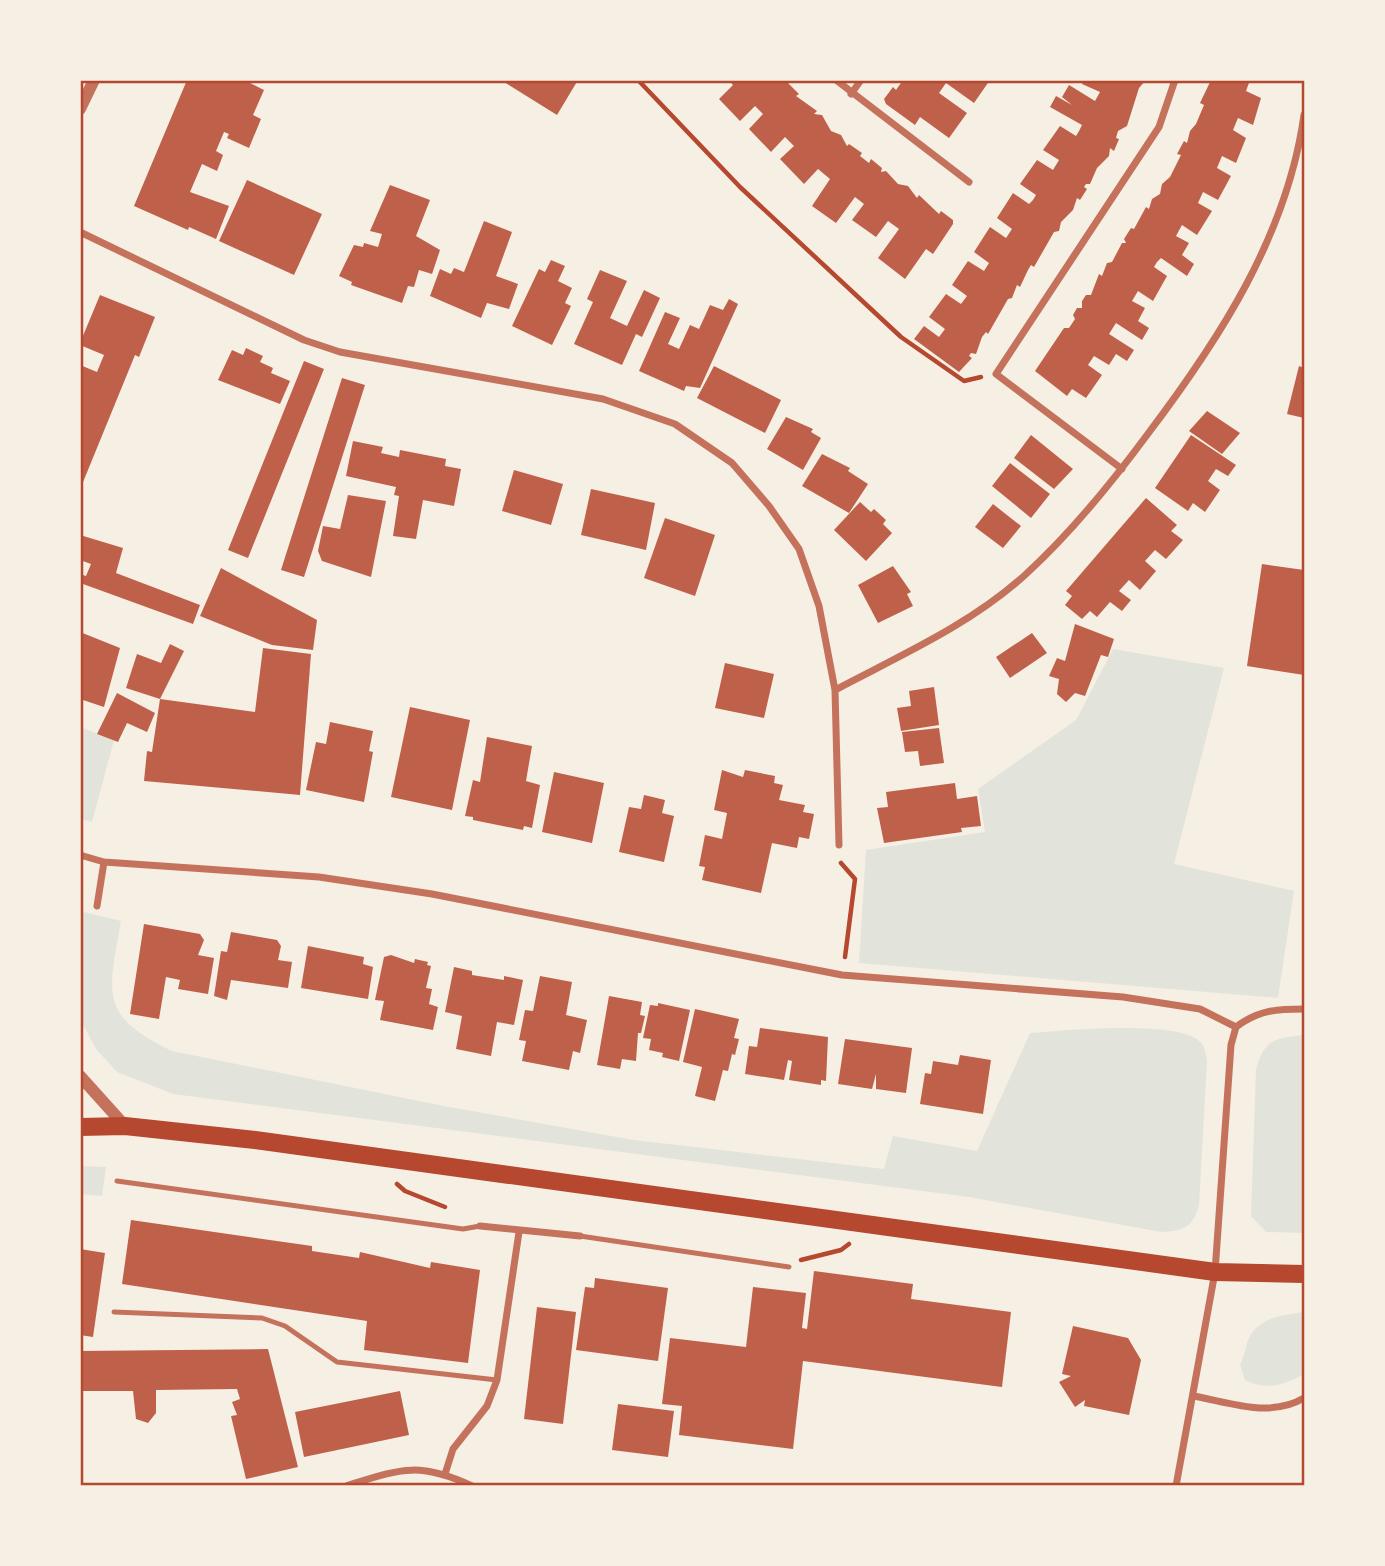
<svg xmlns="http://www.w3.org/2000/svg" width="1385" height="1566" font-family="'Public Sans',sans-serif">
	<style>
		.green { fill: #e2e4dc }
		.building { fill: #bf614a }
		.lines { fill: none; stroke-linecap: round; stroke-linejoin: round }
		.path { stroke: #b5482f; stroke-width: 4.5 }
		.service { stroke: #c5725c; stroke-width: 5 }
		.minor { stroke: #c5725c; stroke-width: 7 }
		.tertiary { stroke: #c5725c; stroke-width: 12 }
		.primary { stroke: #b5482f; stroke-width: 18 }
		.neatline { fill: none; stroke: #b5482f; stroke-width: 2.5 }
	</style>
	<rect width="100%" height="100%" fill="#f6efe4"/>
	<path class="green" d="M1113,649L1224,668L1174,864L1294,891L1278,998L859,963L866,850L985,832L978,789L1076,720Z
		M80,727L114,740L92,822L81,819Z
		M80,911L121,921C109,993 97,1015 172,1051L444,1106L634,1140L884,1169L893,1136L977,1151L1030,1033C1060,1031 1185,1018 1202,1044C1205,1048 1206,1056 1207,1060L1199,1206C1192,1228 1183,1231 1161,1232L969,1197L173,1094L117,1072L96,1049L81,1021Z
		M1304,1035V1233L1266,1232L1251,1216L1256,1070C1264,1039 1275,1038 1304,1035Z
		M81,1166L106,1167L102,1196L81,1194Z
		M1304,1312V1374C1284,1385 1267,1391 1245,1380L1240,1365C1245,1355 1245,1347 1249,1338C1259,1317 1284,1315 1304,1312Z"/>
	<path class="building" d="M187,80H244L264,90L253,115L261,119L249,148L227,138L229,134L224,132L216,151L223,155L217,171L202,164L190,192L229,206L216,239L189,227L188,230L134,206Z
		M501,80H578L557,115Z
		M729,80H786L784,83H788L799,94L796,96L817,111L814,114L822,115L831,131L841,135L847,146L849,144L862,153L860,156L869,163L871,159L882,168L881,172L886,171L898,184L908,186L917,198L919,195L939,214L941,211L953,220V224L933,254L926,249L905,279L878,258L899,229L888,221L876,237L852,220L864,204L855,197L836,223L812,206L830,179L818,169L804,184L780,159L794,146L785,137L771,152L749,129L763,114L755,106L740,121L719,99L733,85Z
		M903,80H990L974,103L946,83L939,93L967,113L949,138L920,117L915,125L886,104L884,99L893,87L896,90Z
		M1084,80H1146L1139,88L1127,126L1118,131L1116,138L1119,139L1114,151L1110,148L1109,156L1097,168L1090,184H1086L1084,187L1087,189L1080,200L1077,198L1073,210L1061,222L1059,231L1054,232L1034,267L1031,265L1028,270L1020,287L1017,285L1012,298L1008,299L988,334L986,332L982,337L976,354L971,353L969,356L972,358L959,372L914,339L924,326L939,337L945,329L929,317L946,294L961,304L967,296L952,285L968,261L984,271L989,263L974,252L990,227L1006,238L1012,229L997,218L1013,193L1029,204L1033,200L1036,195L1020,184L1037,160L1053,170L1059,160L1043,150L1060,126L1076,136L1079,131L1082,125L1050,107L1056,96L1072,105L1062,97L1069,85L1095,101L1100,92L1082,84Z
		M1211,80H1250L1246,91L1261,98L1253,125L1238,118L1233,130L1246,138L1236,163L1222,156L1217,168L1231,176L1218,200L1203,192L1198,203L1212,211L1197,235L1182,225L1176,236L1189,243L1182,255L1194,264L1187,276L1161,258L1157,262L1154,267L1167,276L1153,301L1138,291L1132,301L1145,308L1138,321L1149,328L1142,340L1116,323L1109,334L1134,350L1127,361L1116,354L1109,365L1094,356L1088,365L1102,375L1086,398L1072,389L1067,396L1035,371L1064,328H1069L1075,319L1073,315L1077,308H1082V301L1086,295H1091L1099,274L1102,276L1107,263L1112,262L1122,243H1126L1124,239L1131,228L1134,229L1146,207L1149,209L1152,199L1160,194L1162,184L1170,177L1181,155L1177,154L1184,141L1187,143L1190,131L1196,124L1204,105L1200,103Z
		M247,180L322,214L294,275L219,241Z
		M390,185L430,200L416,236L440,250L432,274L419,270L414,287L408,286L402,303L351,285L352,282L339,276L354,245L363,247L364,243L378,247L382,234L370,231Z
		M484,221L512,232L496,276L518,284L509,309L487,303L481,318L430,296L440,269L451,274L454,268L464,272Z
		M551,260L565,266L558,281L572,288L565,303L571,306L552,345L512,326L539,269L545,272Z
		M600,270L627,281L610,318L627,326L644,290L660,298L642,337L636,334L622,365L574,344L593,302L587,299Z
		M100,295L155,317L139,357L135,355L81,487L80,365L97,372L104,355L80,345V343Z
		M729,299L738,304L700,388L686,386L684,391L639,371L665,312L680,318L668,344L679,349L690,325L699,329L710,305L723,310Z
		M246,348L263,356L260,362L273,368L271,373L290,381L280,404L218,380L232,350L243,355Z
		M304,361L324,369L248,558L228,550Z
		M714,366L781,400L765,433L697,398Z
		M1299,366L1304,368V418L1287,414Z
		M342,378L365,385L304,577L281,570Z
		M1207,411L1240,433L1222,454L1189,431Z
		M786,417L813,429L811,432L821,438L803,470L767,449Z
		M1031,435L1073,469L1054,489L1014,458Z
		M1191,435L1236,465L1228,476L1216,469L1208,481L1220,490L1205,512L1193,503L1188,511L1155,488Z
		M353,441L383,447L381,453L399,457L400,450L446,459L445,466L461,469L454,506L423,500L416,539L393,536L399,496L394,495L396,487L346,476Z
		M822,454L850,468L848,471L868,484L849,513L802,486Z
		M1010,463L1050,494L1031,518L992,486Z
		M514,470L563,484L551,525L502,511Z
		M591,489L655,503L646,550L581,535Z
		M348,495L386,501L371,577L322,561L318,551L323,526L340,529Z
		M1146,498L1177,525L1171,531L1183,540L1166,559L1155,550L1145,561L1156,571L1140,590L1129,580L1119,591L1131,600L1122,611L1110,602L1097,617L1090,611L1082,619L1065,605L1072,596L1066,591Z
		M860,502L871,512L874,509L886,520L883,524L892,533L866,561L834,530Z
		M993,504L1021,526L1003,548L975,527Z
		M665,518L715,535L695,596L644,578Z
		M80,535L123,548L116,573L200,605L193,624L83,584L80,591V574L86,576L91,564L80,560Z
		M1262,564L1304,570V675L1247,666Z
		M893,566L911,592L907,594L913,606L878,623L858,585Z
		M221,568L317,620L313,650L272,645L200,616Z
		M1075,624L1114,639L1108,657L1101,655L1085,696L1075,693L1066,702L1057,694L1059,679L1049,676L1057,658L1065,661Z
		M80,632L120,648L104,707L80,699Z
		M1032,633L1047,653L1010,678L996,657Z
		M170,644L184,651L160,699L126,688L137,654L161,663Z
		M263,648L311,654L300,795L144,781L147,751L152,752L160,699L255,712Z
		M725,663L774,674L764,718L715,708Z
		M934,687L939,725L901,731L897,708L911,706L909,691Z
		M117,693L155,713L147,732L127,723L118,742L97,734Z
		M410,707L470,720L452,810L391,797Z
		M330,722L373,731L369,751L373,752L364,802L306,790L316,742L326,744Z
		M939,728L944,763L920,766L918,751L905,752L902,732Z
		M487,737L532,746L526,781L540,785L532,828L524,826L523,830L473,820V817L465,816L473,780L480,782Z
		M722,770L743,777L745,770L775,776L774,783L783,785L779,800L805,805L803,812L814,814L809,839L799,837L797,848L772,843L761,893L702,880L705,867L699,866L705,835L722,839L727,813L714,810Z
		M554,772L604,783L592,843L542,832Z
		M955,783L957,799L977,796L981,826L961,828L962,832L884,843L877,808L888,807L886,792Z
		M644,795L665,800L662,813L674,816L664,862L619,852L629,807L641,809Z
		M144,924L200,934L204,940L198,955L214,958L208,994L178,989L180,980L166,977L159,1019L130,1014Z
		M231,932L277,940L281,946L278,960L292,962L288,988L231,980L227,1000L214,996L221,951L227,952Z
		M308,946L364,957L363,964L373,967L368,999L301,988Z
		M391,955L414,963L415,959L428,962L427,965L431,966L426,988L432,989L429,1004L438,1007L433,1030L380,1020L384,1001L375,1000L384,957Z
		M454,967L472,971V975L504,980V976L523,980L514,1025L497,1022L491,1056L456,1049L462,1016L445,1012Z
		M540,976L572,982L566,1015L587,1020L580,1053L573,1051L569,1070L522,1061L526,1041L519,1040L525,1010L533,1011Z
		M609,996L642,1002L640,1015L645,1016L641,1033H638L636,1061L622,1059L620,1069L597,1065Z
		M658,1003L690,1010L679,1061L662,1057L663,1053L649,1050L651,1039L643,1038L650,1005L658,1006Z
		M695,1009L739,1019L734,1038L739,1039L735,1055L732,1054L728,1071L723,1070L715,1101L695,1096L702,1067L683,1062Z
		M760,1028L828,1037L826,1081L821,1080V1085L789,1080L792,1061L788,1060L784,1080L745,1074L749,1046L757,1047Z
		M845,1039L912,1048L906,1093L876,1089V1074L872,1089L838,1084Z
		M960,1055L991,1060L983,1114L920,1104L925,1073L931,1074L933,1061L958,1065Z
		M131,1220L312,1246V1251L359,1258L360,1252L430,1268L431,1262L480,1270L468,1363L364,1350L367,1321L122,1284Z
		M80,1249L105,1253L93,1337L80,1335Z
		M814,1271L913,1284L911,1299L1011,1312L1002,1387L803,1361L793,1449L679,1435L682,1406L662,1404L670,1338L746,1347L753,1287L806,1293L802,1328L807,1329Z
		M595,1278L668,1288L658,1361L576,1350L585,1287L594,1288Z
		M537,1307L576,1312L563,1424L524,1419Z
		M1073,1326L1128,1338L1141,1360L1129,1415L1084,1406L1085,1400L1075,1407L1059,1382L1071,1376L1062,1374Z
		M268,1349L298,1467L246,1479L231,1416L237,1415L232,1402L240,1399L237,1389L156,1390V1413L148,1423L136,1419L133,1391H80V1351Z
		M400,1391L409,1435L304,1457L295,1412Z
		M618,1404L674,1411L668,1457L612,1450Z"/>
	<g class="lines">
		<path class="path" d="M638,80L740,187L901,337L964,381L981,377
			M841,863L855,879L845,957
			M397,1184L405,1191L445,1207
			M801,1260L841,1250L849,1244"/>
		<path class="service" d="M117,1181L463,1229L480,1226
			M580,1236L789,1267
			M114,1312L262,1318L285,1326L337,1362L497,1380"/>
		<path class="minor" d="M836,80L969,182
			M851,94L861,80
			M80,232L304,340L340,352L603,399L675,424L732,463L769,506L799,549L819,606L835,690L839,845
			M1122,469L996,374L1159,127L1175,80
			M835,690C899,656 970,625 1025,575C1071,533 1110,485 1147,435C1219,340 1287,236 1304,115
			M80,855L104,862L319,877L432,894L842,975L1123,997L1200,1009L1236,1027C1258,1010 1277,1009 1304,1009
			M97,906L104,862
			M480,1226L580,1236
			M1194,1396C1231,1403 1270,1418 1304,1398
			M445,1474L453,1449L487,1406L497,1380L519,1232
			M346,1486C400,1469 418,1461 472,1486
			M1176,1486L1215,1272L1231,1045L1236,1027"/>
		<path class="tertiary" d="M80,109L94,80
			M80,1076L125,1126"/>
		<path class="primary" d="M80,1127L125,1126L255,1140L1215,1272L1304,1274"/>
	</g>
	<rect width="1385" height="1566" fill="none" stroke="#f6efe4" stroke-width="164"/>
	<rect x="82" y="82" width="1221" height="1402" class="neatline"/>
</svg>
